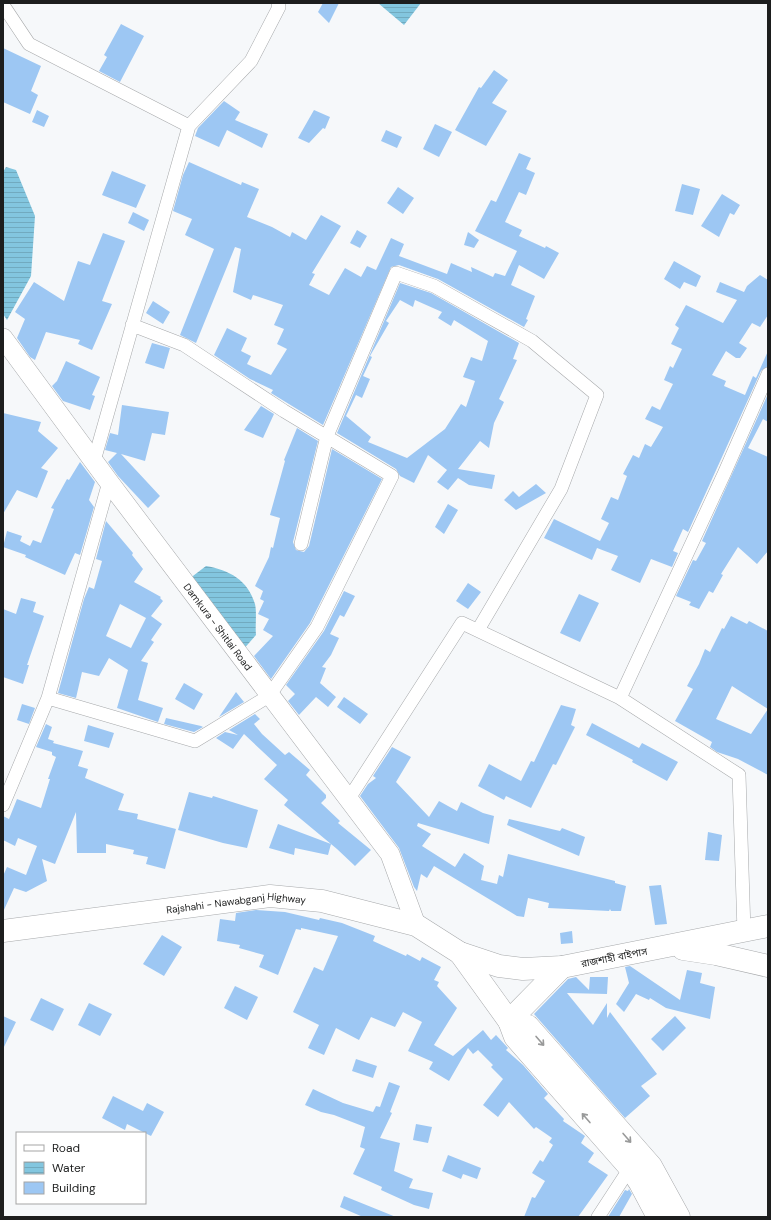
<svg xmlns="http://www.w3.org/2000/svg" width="771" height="1220" font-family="'DM Sans','Noto Sans Bengali',sans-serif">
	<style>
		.water { fill: url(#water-rules) }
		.building { fill: #9dc7f3; fill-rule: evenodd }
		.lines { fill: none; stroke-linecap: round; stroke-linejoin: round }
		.street-casing { stroke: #a7a9ab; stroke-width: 14 }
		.secondary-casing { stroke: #a7a9ab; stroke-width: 20 }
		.highway-casing { stroke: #a7a9ab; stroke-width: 23 }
		.street { stroke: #fff; stroke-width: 13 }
		.secondary { stroke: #fff; stroke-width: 19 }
		.highway { stroke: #fff; stroke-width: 22 }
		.oneway { stroke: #999a9a }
		.labels { text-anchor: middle; stroke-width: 3; stroke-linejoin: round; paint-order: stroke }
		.street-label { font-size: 10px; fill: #1d1e1e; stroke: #fff }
	</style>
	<defs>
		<pattern id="water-rules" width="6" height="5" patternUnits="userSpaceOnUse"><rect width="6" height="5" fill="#83c6df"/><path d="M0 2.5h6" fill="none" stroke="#71aabf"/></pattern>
	</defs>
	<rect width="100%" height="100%" fill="#f6f8fa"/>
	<path class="water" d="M378,3H421L404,25Z
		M6,167L16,170L35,216L31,276L7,320L3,314V172Z
		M206,566C229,570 248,580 255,604C257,613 255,626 256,635L242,651L189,579Z"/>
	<path class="building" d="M323,3H339L329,23L318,12Z
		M121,24L144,36L120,82L99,71L107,57L104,55Z
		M3,48L41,66L31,91L38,95L30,114L3,102Z
		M494,70L508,80L492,103L507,111L486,146L455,130L479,87L481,88Z
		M224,101L240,112L235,120L268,134L262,148L227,130L219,147L195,136L198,128Z
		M37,110L49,116L44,127L32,122Z
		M314,110L330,117L325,129L323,128L309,143L298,138Z
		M435,124L452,132L439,157L423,149Z
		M386,130L402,137L397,148L381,141Z
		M519,153L531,158L526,169L535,173L526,195L519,192L505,222L522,230L519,236L545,248L546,246L559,253L544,279L519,265L511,285L535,296L526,319L528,320L524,327L438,279L399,265L391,267L323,425L271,393L273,390L250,379L214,355L227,328L247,338L241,351L251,356L247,364L271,375L287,349L277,344L284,329L274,325L283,305L253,295L251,300L233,292L241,249L235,247L196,343L180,335L214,249L185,235L192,219L173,211L183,175L189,162L241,185L242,182L259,189L247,217L272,227L290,237L292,232L306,240L321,215L341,226L312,273L315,274L309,285L329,295L345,268L361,277L367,266L376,270L391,238L404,244L399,256L447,274L451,263L472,272L471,267L493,277L495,273L505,276L517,251L475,231L491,200L496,202Z
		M112,171L146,185L136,208L102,195Z
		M682,184L700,189L693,215L675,211Z
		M398,187L414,198L403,214L387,203Z
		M722,194L740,205L734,215L730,213L719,237L701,226Z
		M133,212L149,220L144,231L128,223Z
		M357,230L367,236L360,248L350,243Z
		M468,232L479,240L474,248L464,245Z
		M103,233L125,241L102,301L112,304L92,350L78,344L80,340L46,332L35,360L30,357L17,338L25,319L15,312L34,282L64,301L78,261L90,265Z
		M674,261L701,276L696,287L684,282L680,289L664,279Z
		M760,275L768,280V315L760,327L752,323L739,343L747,348L740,358H736L726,351L712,375L726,381L724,386L745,395L753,376L756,378L768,351V366L761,371L688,532L683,529L673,551L678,553L672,567L651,559L640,583L611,570L618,556L597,548L592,560L544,538L554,519L600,541L609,523L601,519L611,497L618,500L627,476L623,474L633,455L639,458L645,444L651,447L663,427L645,419L652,406L660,410L673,384L664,380L670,366L673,368L682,349L671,344L679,328L675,325L686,305L723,323L737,300L716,292L720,282L744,292L747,286Z
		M400,283L431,293L519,343L513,359L517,360L499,399L504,402L494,423L489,448L480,441L458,469L495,475L492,489L469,485L458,478L448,490L437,482L447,470L428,455L414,483L400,476L396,469L337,433ZM400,300L413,307L415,300L442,312L438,318L451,326L454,320L488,341L482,361L471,357L463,377L475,381L466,407L461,404L445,429L407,458L368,442L371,437L346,416L356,395L362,398L370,379L363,376L372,357L370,356L389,323L386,321Z
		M153,301L170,312L163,324L146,313Z
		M152,343L170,348L164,369L145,363Z
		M66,361L100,377L92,395L95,396L90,410L63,401L52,386L57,381Z
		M768,394V422L763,419L748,448L768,457V551L757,564L738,547L721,574L723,575L713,593L709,591L699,609L689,605L691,602L676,596L693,560L696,561L706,543L702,541Z
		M122,405L169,412L165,435L152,433L145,461L121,454L160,496L148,508L118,476L108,462L117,453L105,450L110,433L118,435Z
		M261,406L274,414L263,438L244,430Z
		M3,413L41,422L38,431L58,448L41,468L48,471L37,498L17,490L3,514Z
		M297,428L318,441L293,542L296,550L304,552L309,546L332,449L382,479L310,623L271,679L254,656L273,636L263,630L269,619L258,614L264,601L260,599L263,591L255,586L269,557L271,547L273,548L280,518L270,515L285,461L284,460Z
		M80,462L95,482L89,500L94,507L80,555L75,553L65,575L25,557L26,555L3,547L7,531L22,536L20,541L30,546L33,540L41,543L54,509L51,508L67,479L69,480Z
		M536,484L546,493L516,510L504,500L513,491L519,497Z
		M448,504L458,510L444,534L435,527Z
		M106,521L133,553L132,555L143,569L134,582L161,597L160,598L163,601L151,616L162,624L151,640L154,642L141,661L148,663L138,700L163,708L158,722L117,708L128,670L109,658L99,676L82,672L76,698L58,693L84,599L89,587L94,589L102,561L96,559ZM120,604L146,618L131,648L106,636Z
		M468,583L481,592L468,609L456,601Z
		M344,591L355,596L344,617L340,615L330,634L339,638L331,655L322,667L326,668L320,683L336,697L328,707L316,697L299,715L288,701L295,694L286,685L324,631Z
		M579,594L599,603L580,642L560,633Z
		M21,598L36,602L33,612L44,616L27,665H29L23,684L3,677V609L16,614Z
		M731,616L747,624L749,621L768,631V709L732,686L716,719L751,734L768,709V775L738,759L717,752L710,747L712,742L675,721L693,689L687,686L699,664L705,649L710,652L722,628L724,629Z
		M184,683L203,694L194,710L175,699Z
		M236,692L244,702L219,717Z
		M344,697L368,714L360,724L337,707Z
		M22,704L35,708L29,724L17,720Z
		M561,705L576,709L571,725L575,727L556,765L553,764L531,808L506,796L504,800L478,786L489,764L521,781L531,761L534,762Z
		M255,714L260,719L254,724L262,734L285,755L289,752L310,770L306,775L326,795V798L321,803L340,821L338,823L371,850L355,866L337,849L284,805L288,800L264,779L277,765L244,734L233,749L216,738L225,732L238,735L229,730Z
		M166,718L201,726L203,727L194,732L164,724Z
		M592,723L639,748L642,743L678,762L667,781L632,762L633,760L586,735Z
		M46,724L52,727L48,739L54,741L53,743L83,751L78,766L88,769L85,778L124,794L118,810L138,814L137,819L176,829L165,869L146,864L148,857L133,854L134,850L106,844V853H77L76,812L55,864L42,859L47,881L26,892L14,888L3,912V876L7,867L26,875L37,846L18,838L15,846L3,840V816L9,819L17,799L41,808L50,779H48L56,757L52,755V752L36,747Z
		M88,725L114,733L109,748L84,741Z
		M392,747L411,757L396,782L429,817L439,801L457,811L461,802L483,813L494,816L489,844L418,823L417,826L431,834L422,846L455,867L464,853L484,866L481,880L497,884L499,875L503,877L508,854L615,881V883L626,886L621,911H611L610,909L609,911L548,908L549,903L528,898L524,917L517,916L434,866L427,878L421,874L417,891L414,887L399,848L360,796L368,784L376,778L373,776Z
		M189,792L212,798L213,796L258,810L247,848L223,843L178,830Z
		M509,819L560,831L562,828L585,837L579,856L507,825Z
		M278,824L331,844L328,855L295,848L294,855L269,848Z
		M708,832L722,835L719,861L705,860Z
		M661,885L667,924L655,925L649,886Z
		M256,910L285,912L319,920L320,918L342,923L375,936L373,941L406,956L407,954L420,961L422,957L441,967L434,980L439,982L437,986L457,1008L434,1045L453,1056L483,1030L491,1040L496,1035L508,1048L506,1050L523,1065L548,1094L544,1098L564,1119L563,1121L585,1136L581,1143L594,1153L588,1162L608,1175L578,1217H524L532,1197L535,1198L545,1181L532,1173L540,1160L543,1162L553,1145L549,1142L552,1138L536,1127L534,1129L509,1102L498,1117L483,1105L503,1079L491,1067L493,1065L478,1050L473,1054L468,1048L449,1081L429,1069L433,1062L408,1051L422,1022L403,1012L395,1027L371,1017L359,1040L336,1028L324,1055L308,1048L319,1025L293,1012L314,967L323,971L338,936L301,928V930L296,929L278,975L259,967L264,955L239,948L240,945L217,941L220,919L235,921L236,913Z
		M572,931L573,943L561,944L560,933Z
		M162,935L182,947L164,976L143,964Z
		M630,966L680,1000L687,970L702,973L700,983L715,987L710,1019L666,1008L650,998L649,1000L636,994L624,1012L616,1004L629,983L625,967Z
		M576,977L589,990L590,977H608L607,994L567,993L593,1025L607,1003V1018L610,1012L657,1074L641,1086L650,1096L625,1118L534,1014L568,979Z
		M235,986L258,997L247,1020L224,1008Z
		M41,998L64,1009L53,1031L30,1020Z
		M89,1003L112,1014L100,1036L78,1025Z
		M3,1016L16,1022L3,1049Z
		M675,1016L686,1028L663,1051L651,1039Z
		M356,1059L377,1066L373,1078L352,1071Z
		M389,1082L400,1086L390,1112L392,1113L380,1138L400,1143L394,1171L413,1179L409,1188L433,1193L429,1209L414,1205L381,1190L382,1187L353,1174L365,1149L360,1147L365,1127L334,1115L321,1112L305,1105L313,1089L343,1103L373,1112L376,1106L380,1107Z
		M113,1096L143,1111L147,1103L164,1112L151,1136L127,1124L125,1130L102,1118Z
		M416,1124L432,1127L428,1143L413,1140Z
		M448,1155L481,1168L477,1179L463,1174L461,1179L442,1171Z
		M629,1189L632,1194L619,1217H608L625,1190L628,1191Z
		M344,1196L396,1217H363L340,1207Z"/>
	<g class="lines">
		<defs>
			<path id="street" d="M3,5L29,44L189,126L94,461
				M189,126L251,61L279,7L278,3
				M301,544L327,436L396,273L434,286L532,341L597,395L561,489L478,630
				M48,698L195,741L269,696L317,627L392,476L284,411L184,345L132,325
				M348,800L462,623L620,698
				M3,805L48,698L109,482
				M744,932L739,775L620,698L724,474L768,374
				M598,1217L630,1168"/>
			<g id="secondary">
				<path id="s1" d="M3,338L109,482L390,854L416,925"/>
			</g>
			<g id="highway">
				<path id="s2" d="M3,931L270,896L322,901L416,925L460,953L499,966L523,969L562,967L768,926"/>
				<path d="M683,949L716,954L768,966"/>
				<path d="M460,953L509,1021L515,1037L630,1168L640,1183L658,1217"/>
				<path d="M509,1021L528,1026L651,1166L679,1217"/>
				<path d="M509,1021L562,967"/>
			</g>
		</defs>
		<use href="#street" class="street-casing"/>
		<use href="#secondary" class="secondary-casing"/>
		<use href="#highway" class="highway-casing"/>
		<use href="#street" class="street"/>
		<use href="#secondary" class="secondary"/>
		<use href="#highway" class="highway"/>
	</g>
	<defs><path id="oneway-shaft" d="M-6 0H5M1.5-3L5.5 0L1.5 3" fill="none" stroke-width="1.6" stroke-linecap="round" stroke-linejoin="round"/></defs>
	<g class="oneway">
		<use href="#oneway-shaft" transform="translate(540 1041) rotate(49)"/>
		<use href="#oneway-shaft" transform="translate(586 1118) rotate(-131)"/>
		<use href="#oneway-shaft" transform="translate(627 1138) rotate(49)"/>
	</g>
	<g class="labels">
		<g class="street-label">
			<text dy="4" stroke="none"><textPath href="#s1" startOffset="360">Damkura - Shitlai Road</textPath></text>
			<text dy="4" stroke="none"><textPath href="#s2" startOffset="235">Rajshahi - Nawabganj Highway</textPath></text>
			<text transform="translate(614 957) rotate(-11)" y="4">রাজশাহী বাইপাস</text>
		</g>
	</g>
	<rect width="771" height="1220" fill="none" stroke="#1d1e1e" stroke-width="8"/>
	<rect x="16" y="1132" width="130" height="72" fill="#ffffff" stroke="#a5a5a5"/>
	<rect x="24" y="1145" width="20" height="6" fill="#ffffff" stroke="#a5a5a5"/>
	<text x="52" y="1152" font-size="12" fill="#1d1e1e">Road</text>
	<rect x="24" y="1162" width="20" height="12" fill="url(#water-rules)" stroke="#a5a5a5"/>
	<text x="52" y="1172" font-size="12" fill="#1d1e1e">Water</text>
	<rect x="24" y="1182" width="20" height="12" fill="#9dc7f3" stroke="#a5a5a5"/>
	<text x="52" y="1192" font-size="12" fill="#1d1e1e">Building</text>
</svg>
